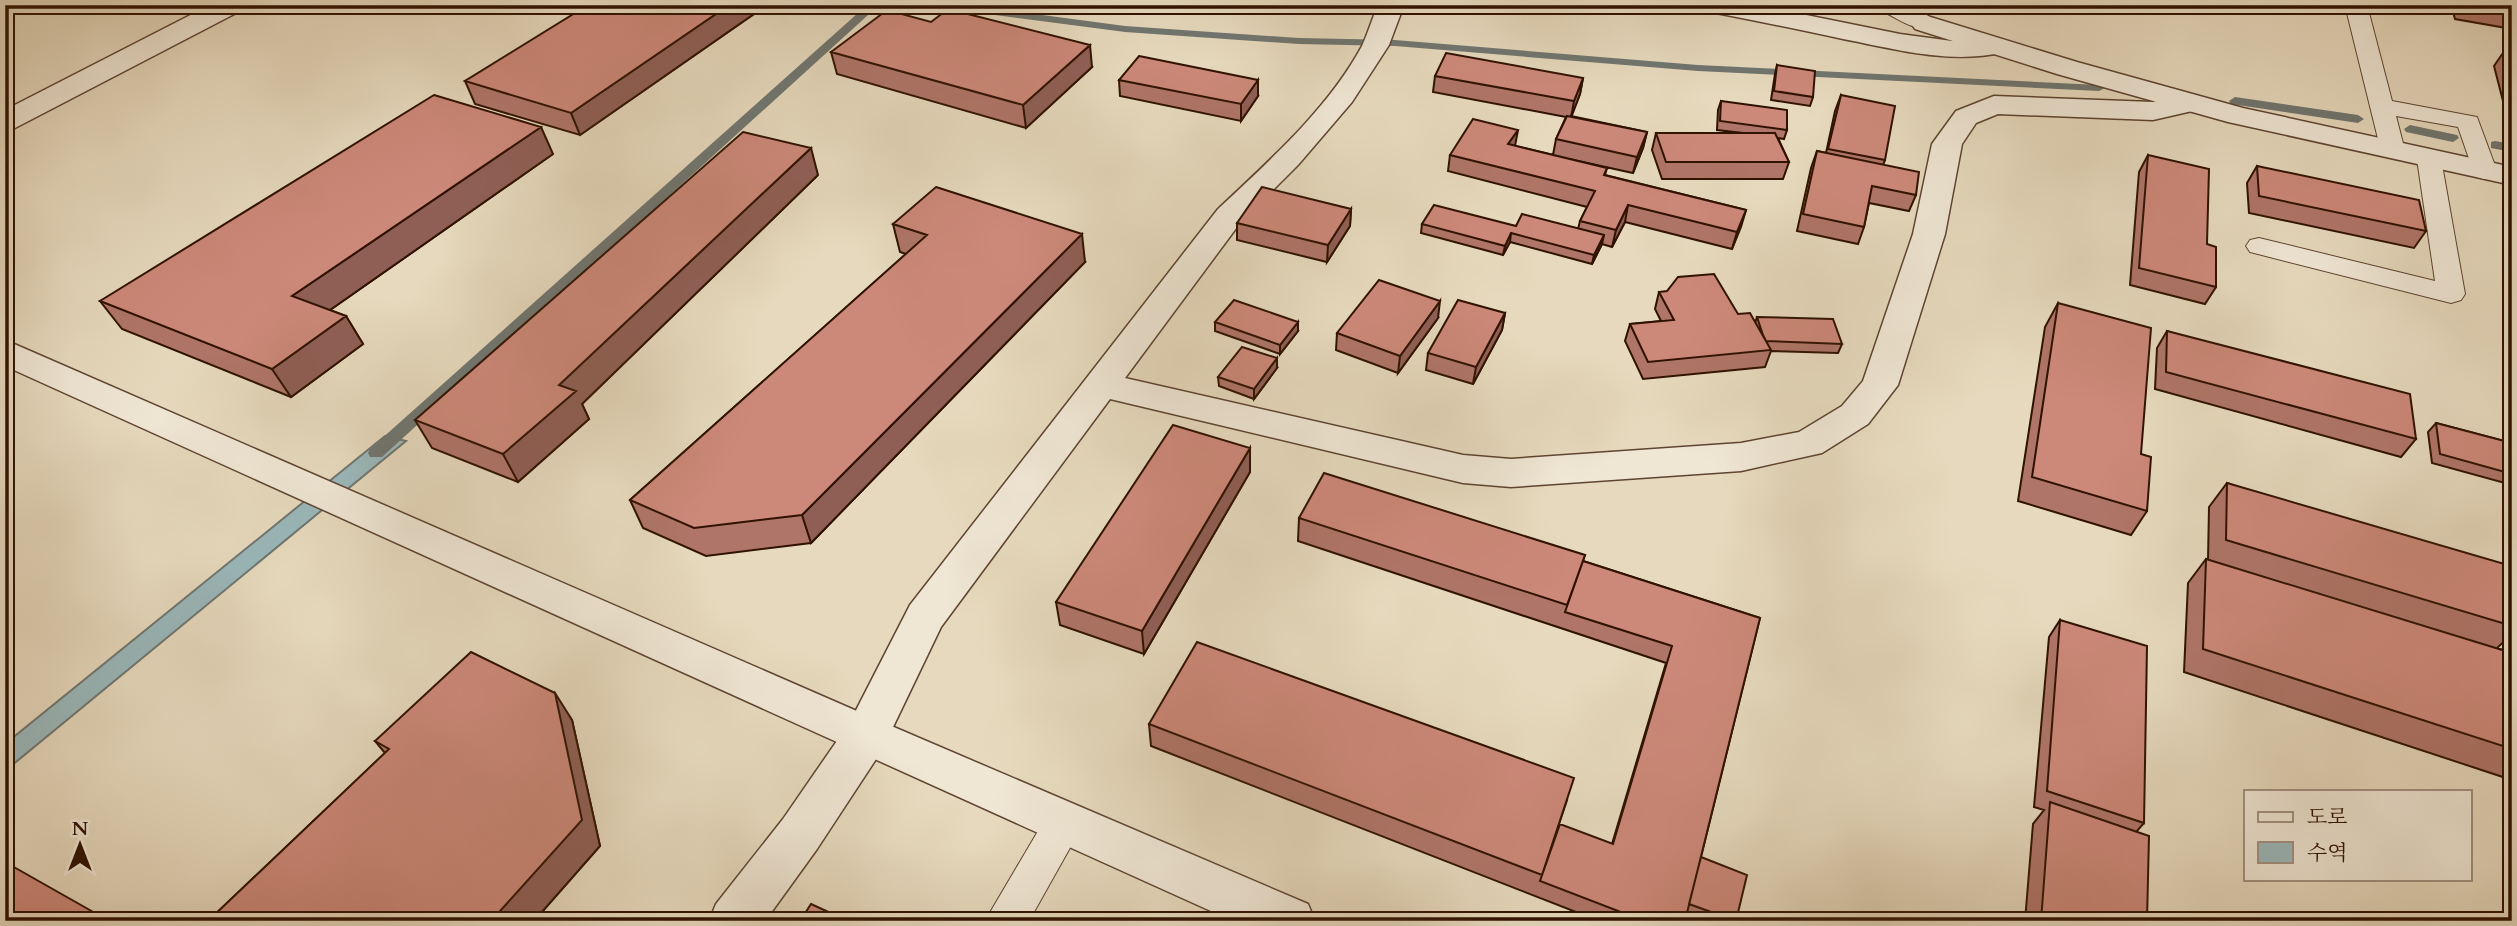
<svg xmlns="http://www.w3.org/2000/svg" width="2517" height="926" font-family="Cardo,'Noto Serif KR',serif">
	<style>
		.water { fill: #9ab8bb; stroke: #707671; stroke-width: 2 }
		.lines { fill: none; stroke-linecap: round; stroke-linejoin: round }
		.stream { fill: #707671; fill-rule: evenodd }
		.service-casing { stroke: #5e4431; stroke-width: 2 }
		.minor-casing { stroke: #5e4431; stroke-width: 3 }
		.tertiary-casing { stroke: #5e4431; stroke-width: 3 }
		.service { fill: #efe6d4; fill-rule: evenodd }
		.minor { fill: #efe6d4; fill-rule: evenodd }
		.tertiary { fill: #efe6d4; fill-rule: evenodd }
		.wall { fill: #af7568; stroke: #301202; stroke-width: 2 }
		.shaded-wall { fill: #8f5f55; stroke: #301202; stroke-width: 2 }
		.building { fill: #cc8879; stroke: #301202; stroke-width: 2 }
	</style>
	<rect width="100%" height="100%" fill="#e6d9bd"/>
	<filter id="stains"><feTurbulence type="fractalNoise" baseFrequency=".00286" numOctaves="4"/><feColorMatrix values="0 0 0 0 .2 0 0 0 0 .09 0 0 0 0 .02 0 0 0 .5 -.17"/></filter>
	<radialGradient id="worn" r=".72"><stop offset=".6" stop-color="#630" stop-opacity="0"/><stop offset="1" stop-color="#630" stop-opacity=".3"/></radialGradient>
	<path class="water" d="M385,436L406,441L5,771V744Z"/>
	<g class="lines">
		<path class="stream" d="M867,5H879L382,457H370L368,453L370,449Z
			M936,5H968L1125,26L1299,38L1395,40L1698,65L2099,85L2105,88L2099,91L1698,71L1395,46L1299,44L1125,32L941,8Z
			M2235,97L2358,115L2364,119L2358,123L2231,104L2229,101Z
			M2410,125L2457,135L2459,138L2453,142L2406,132L2404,129Z
			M2495,141L2512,144V152L2491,148V142Z"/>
		<defs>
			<path id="service" d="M1877,5C1897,5 1922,5 1935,23L1932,28C1914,32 1896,17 1880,10Z
				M2345,5H2367L2392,101L2477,117L2497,171L2493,176L2484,179L2475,176L2458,127L2396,116L2405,151L2402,156L2393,158L2384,156L2381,151Z
				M2429,152L2438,154L2441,159L2465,294L2461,300L2451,303L2250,252L2246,246L2250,240L2259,238L2435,281L2417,159L2420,154Z
				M1065,803L1079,809L1085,821L1029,921H985L1051,809Z"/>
			<path id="minor" d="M210,5H244L240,11L15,128L5,131V110Z
				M1378,5H1404L1389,45L1352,102L1298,165L1240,223L1125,378L1463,455L1511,459L1741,443L1799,432L1842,406L1863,381L1913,234L1932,144L1956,111L1994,96L2153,102L2191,94L2201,97L2205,103L2201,109L2153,120L1998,114L1976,123L1962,144L1945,234L1898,385L1868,424L1822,453L1741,471L1511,487L1463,483L1110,399L941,627L882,750L817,849L765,921H709L716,904L783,819L850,722L910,605L1218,209C1269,161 1328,109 1362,46C1368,33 1372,19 1378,5Z
				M1703,5H1757L1900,34L1952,41L1994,38L2004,40L2008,46L2004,52C1951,65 1895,49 1843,39C1801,30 1758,21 1716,13L1707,11Z"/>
			<path id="tertiary" d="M1924,15L2077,62L2243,108L2512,167V185L2228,122L2057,74L1915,29L1911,23L1915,17Z
				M5,340L882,722L1308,904L1315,921H1233L5,366Z"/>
		</defs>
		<use href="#service" class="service-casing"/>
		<use href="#minor" class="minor-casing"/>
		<use href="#tertiary" class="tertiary-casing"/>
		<use href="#service" class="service"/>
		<use href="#minor" class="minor"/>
		<use href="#tertiary" class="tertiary"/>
	</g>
	<path class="wall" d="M767,5L580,135L475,104L465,81Z
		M2451,5H2512V29L2455,19Z
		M931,22L1092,67L1026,128L837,74L831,52Z
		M2505,50L2512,51V111L2505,109L2494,66Z
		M1777,65L1813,97L1810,106L1771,100L1775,74Z
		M1435,76L1583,78L1580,94L1571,116L1647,132L1643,148L1633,173L1569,159L1607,168L1605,175L1746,210L1732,249L1625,222L1612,247L1602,244L1592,264L1510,242L1503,255L1421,233L1422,224L1516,226L1578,229L1580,221L1587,207L1448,171L1450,155L1515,146L1553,155L1556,139L1566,117L1433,92Z
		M1119,80L1258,96L1241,121L1120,96Z
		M1841,95L1885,160L1883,165L1916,195L1909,211L1869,203L1864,227L1858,244L1797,231L1811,168L1817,151L1826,153L1835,111Z
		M1721,101L1787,130L1784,139L1778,138L1789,162L1783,179H1662L1652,150L1656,133H1743L1717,130L1718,110Z
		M553,154L330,310L346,316L363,344L291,397L122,329L100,301Z
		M2148,155L2207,244L2216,287L2205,304L2130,285L2139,172Z
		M2257,166L2426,231L2414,248L2249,213L2247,183Z
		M818,175L582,404L589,419L518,482L432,448L415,420Z
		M1351,209L1350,226L1327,262L1237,240V223Z
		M893,224L1085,262L811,543L706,556L643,528L630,500L906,254L900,252Z
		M1659,292L1738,314L1755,323L1757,317L1842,344L1838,353L1771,351L1765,367L1643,379L1625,341L1630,324L1661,321L1655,309Z
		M2058,303L2147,511L2131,535L2018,501L2045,327Z
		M1505,313L1502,330L1473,384L1426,370L1428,353Z
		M1438,318L1398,373L1336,350L1337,333Z
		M1215,322L1298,331L1280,354L1215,331Z
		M2167,331L2416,439L2401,457L2155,389L2157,348Z
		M1277,368L1254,399L1219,386L1218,377Z
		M2436,423L2512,443V485L2432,463L2428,432Z
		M1250,448V472L1144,654L1060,625L1056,602Z
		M2227,483L2512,585V634L2497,648L2512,653V780L2184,672L2188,583L2206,559L2208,560L2209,507Z
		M1299,518L1585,555L1583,561L1760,618L1701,857L1736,921H1709L1687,913L1685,921H1599L1151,746L1149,724L1567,800L1548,857L1612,844L1666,663L1298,541Z
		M2060,620L2144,823L2136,832L2147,921H2025L2033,824L2044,810L2034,807L2049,637Z
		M572,720L600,846L534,921H208L385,753L375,741Z"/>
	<path class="shaded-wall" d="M729,5H767L580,135L571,113Z
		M1090,45L1092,67L1026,128L1023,105Z
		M1583,78L1580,94L1571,118L1574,101Z
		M1258,80V96L1241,121V104Z
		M541,127L553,154L310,324L292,296Z
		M1518,130L1515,146L1508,144Z
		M1647,132L1643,148L1633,173L1637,157Z
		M811,148L818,175L582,404L589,419L518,482L503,454L559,385Z
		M1628,205L1625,222L1612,247L1616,230Z
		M1351,209L1350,226L1327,262L1328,245Z
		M1746,210L1741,227L1732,249L1737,232Z
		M1511,233L1510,242L1503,255L1505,246Z
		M1082,234L1085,262L811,543L802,515Z
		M1604,235L1602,244L1592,264L1594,255Z
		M1440,301L1438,318L1398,373L1400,356Z
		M1505,313L1502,330L1473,384L1476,367Z
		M346,316L363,344L291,397L272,369Z
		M1298,322V331L1280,354V345Z
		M1277,358V368L1254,399V389Z
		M1250,448V472L1144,654L1142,631Z
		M555,693L572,720L600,846L534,921H491Z"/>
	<path class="building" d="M588,5H729L571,113L465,81Z
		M2477,5H2512V11Z
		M948,9L1090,45L1023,105L831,52L887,10L931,22Z
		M2505,50L2512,51V74Z
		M1446,53L1583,78L1574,101L1435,76Z
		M1139,56L1258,80L1241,104L1119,80Z
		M1777,65L1815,71L1813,97L1774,91Z
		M434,95L541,127L292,296L346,316L272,369L100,301Z
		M1841,95L1895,106L1885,160L1828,149Z
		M1721,101L1787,110V130L1720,121Z
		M1567,116L1647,132L1637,157L1556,139Z
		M1473,119L1518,130L1508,144L1607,168L1604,175L1746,210L1737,232L1628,205L1616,230L1580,221L1595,191L1450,155Z
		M743,132L811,148L559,385L576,391L503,454L415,420Z
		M1656,133H1775L1789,162H1666Z
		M1817,151L1919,172L1916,195L1872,186L1864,227L1803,214Z
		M2148,155L2209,169L2207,244L2216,247V287L2139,268Z
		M2257,166L2419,200L2426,231L2259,196Z
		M936,187L1082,234L802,515L694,528L630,500L927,235L893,224Z
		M1262,187L1351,209L1328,245L1237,223Z
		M1434,205L1516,226L1522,214L1604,235L1594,255L1511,233L1505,246L1422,224Z
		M1714,274L1738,314L1750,313L1771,350L1648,362L1630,324L1674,320L1659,292L1667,291L1678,277Z
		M1379,280L1440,301L1400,356L1337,333Z
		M1234,300L1298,322L1280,345L1215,322Z
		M1458,300L1505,313L1476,367L1428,353Z
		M2058,303L2151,328L2141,454L2151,457L2147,511L2032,477Z
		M1757,317L1833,319L1842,344L1766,341L1763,335Z
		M2167,331L2410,394L2416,439L2166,372Z
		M1242,347L1277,358L1254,389L1218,377Z
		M2436,423L2512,443V474L2440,454Z
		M1173,425L1250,448L1142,631L1056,602Z
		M1324,473L1585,555L1567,605L1299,518Z
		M2227,483L2508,565L2512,585V626L2226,540Z
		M2206,559L2512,653V749L2203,649Z
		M1583,561L1760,618L1685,921H1644L1540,881L1560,824L1613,844L1672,646L1565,612Z
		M2060,620L2147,646L2144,823L2047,791Z
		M1197,642L1574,778L1542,875L1149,724Z
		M471,652L555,693L582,820L491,921H208L389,749L375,741Z
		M2050,802L2149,836L2147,921H2041Z
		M1701,857L1747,875L1736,921L1689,904Z
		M5,862L109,921H5Z
		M811,904L848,921H800Z"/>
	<rect width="2517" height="926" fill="none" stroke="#e6d9bd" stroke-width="28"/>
	<rect x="7" y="7" width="2503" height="912" fill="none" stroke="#301202" stroke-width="3.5"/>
	<rect x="14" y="14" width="2489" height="898" fill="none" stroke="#301202" stroke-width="2"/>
	<rect x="2244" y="790" width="228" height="91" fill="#efe6d4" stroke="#a39180" stroke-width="2"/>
	<rect x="2258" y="812" width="35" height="10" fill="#efe6d4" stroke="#a39180" stroke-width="2"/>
	<text x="2307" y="824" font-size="21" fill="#301202">도로</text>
	<rect x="2258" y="842" width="35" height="21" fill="#9ab8bb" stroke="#a39180" stroke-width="2"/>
	<text x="2307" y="860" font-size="21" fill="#301202">수역</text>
	<g transform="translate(80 845)" stroke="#efe6d4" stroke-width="5" paint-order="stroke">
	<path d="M0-5L12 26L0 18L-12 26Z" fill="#301202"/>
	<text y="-10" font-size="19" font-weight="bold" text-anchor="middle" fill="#301202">N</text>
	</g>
	<rect width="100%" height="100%" filter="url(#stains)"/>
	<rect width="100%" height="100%" fill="url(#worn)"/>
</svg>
